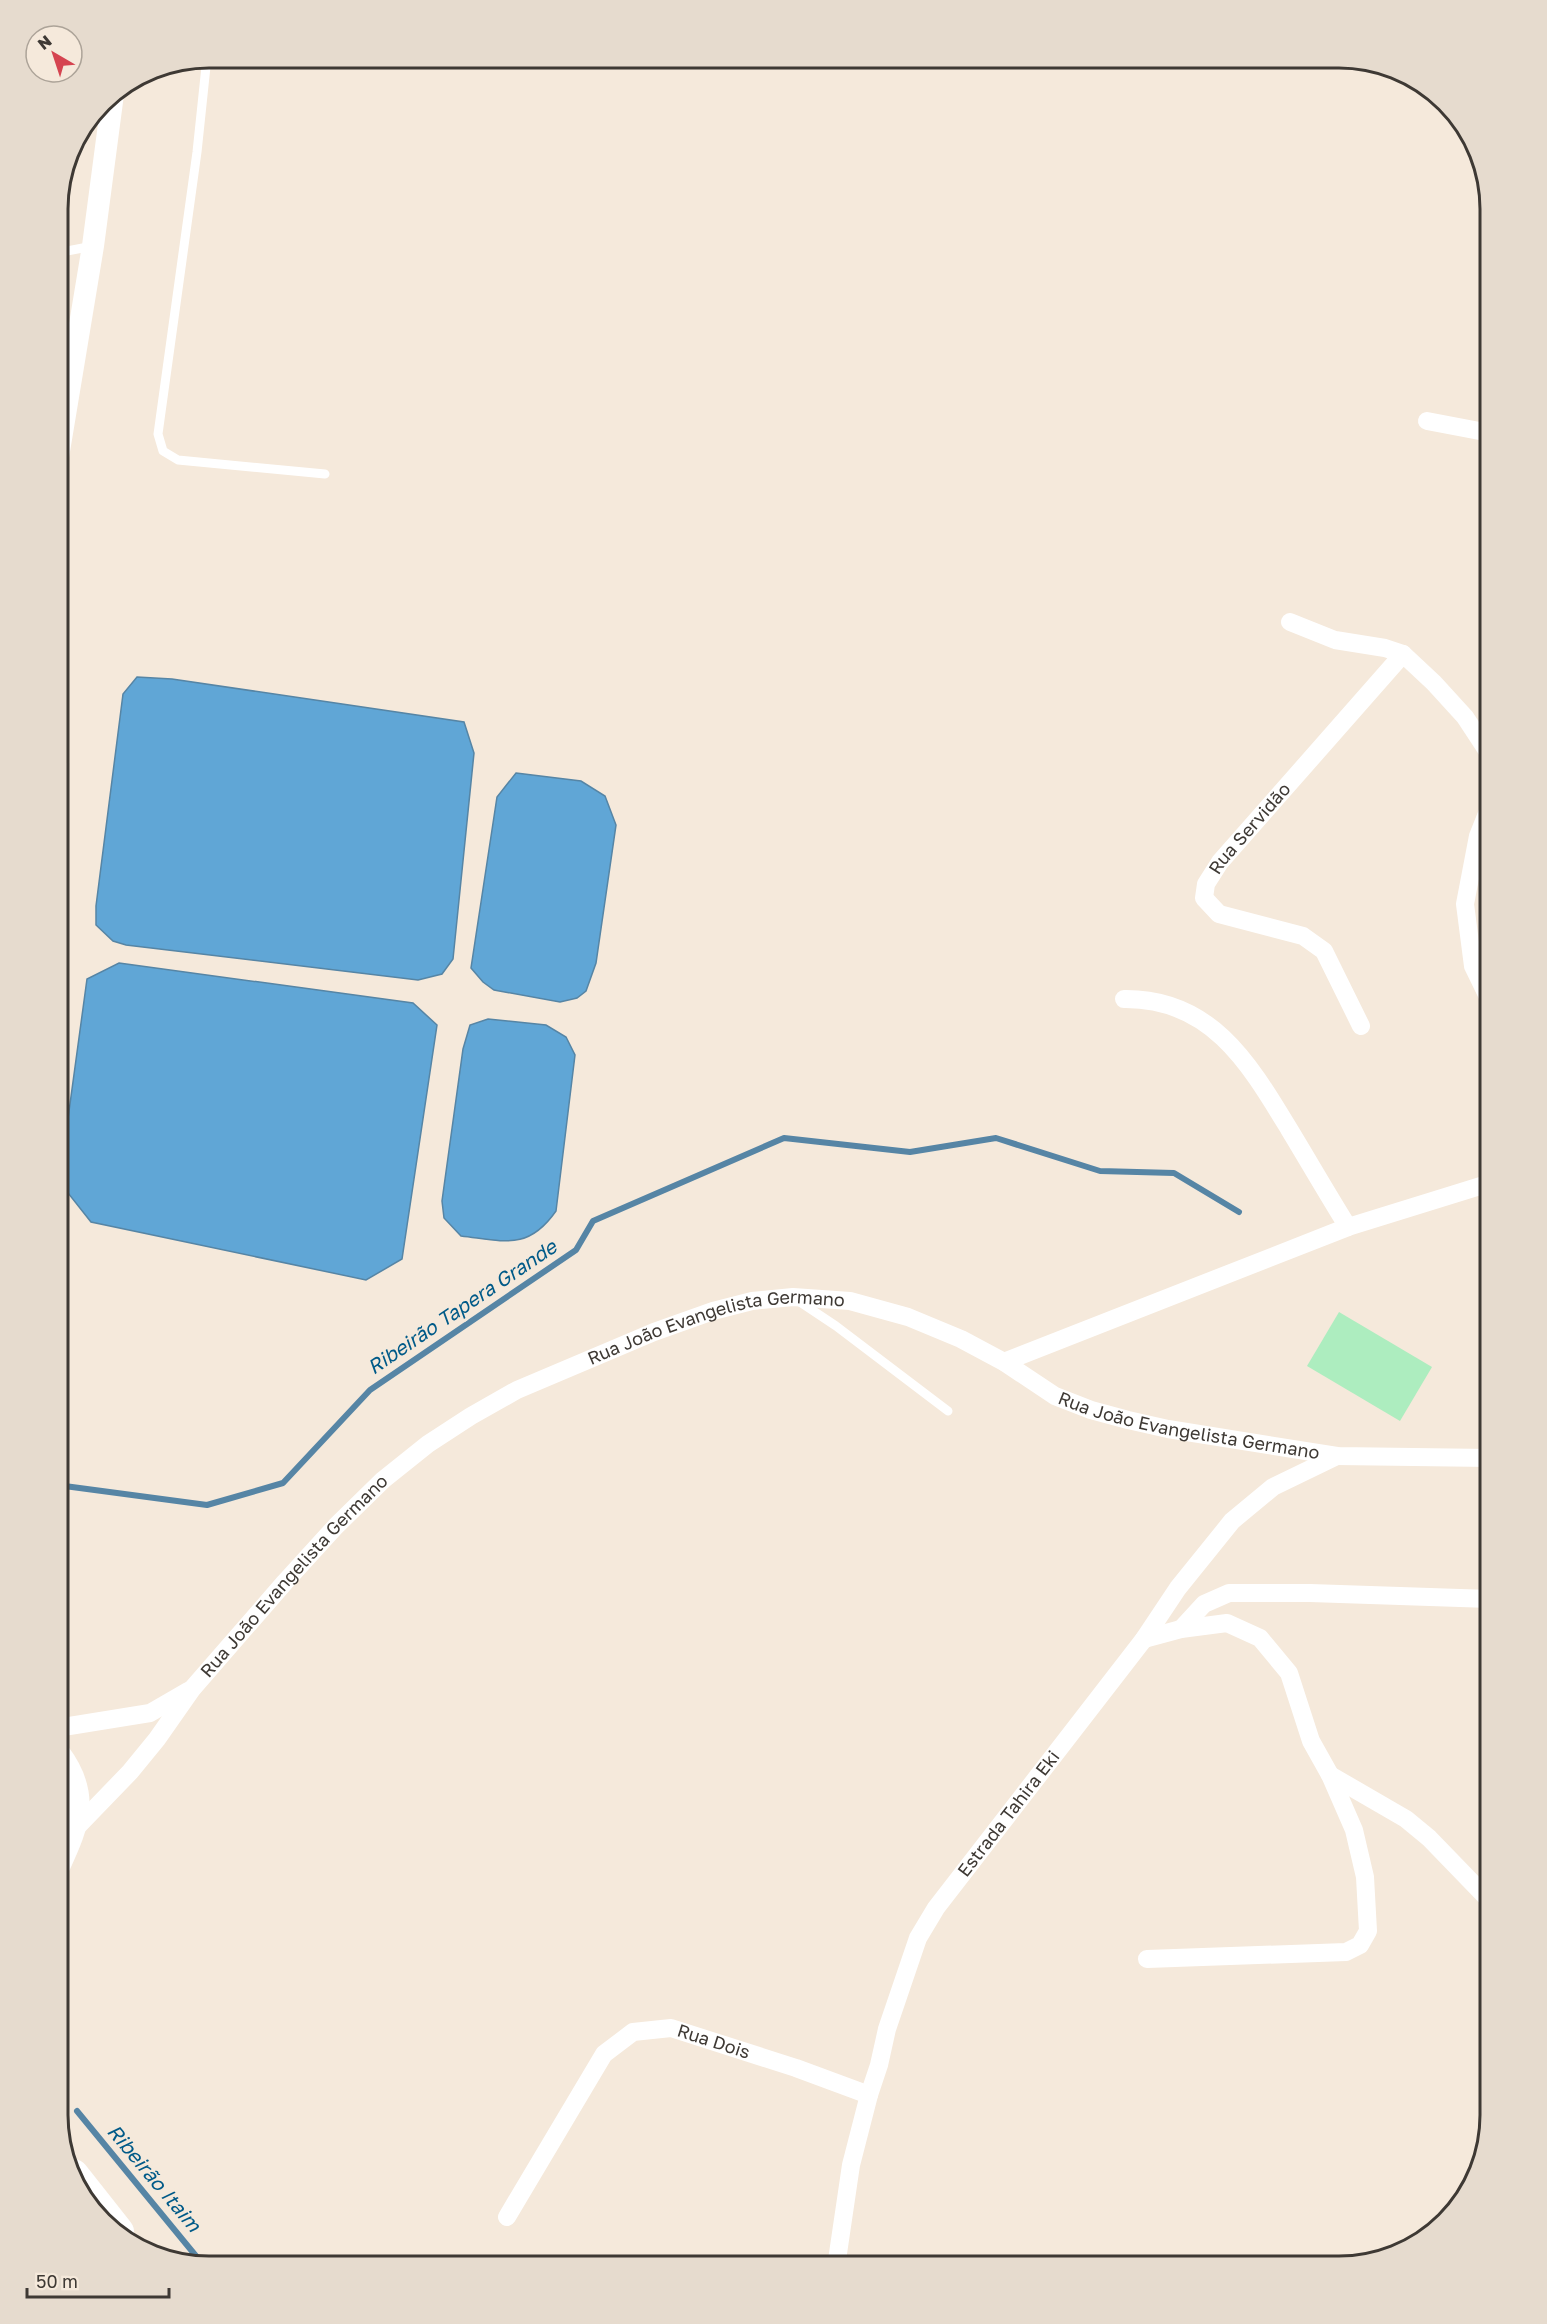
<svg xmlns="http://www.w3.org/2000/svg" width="1547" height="2324" font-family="'Golos Text',sans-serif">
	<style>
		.green { fill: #adedbf }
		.water { fill: #60a6d6; stroke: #5685a5; stroke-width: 1.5 }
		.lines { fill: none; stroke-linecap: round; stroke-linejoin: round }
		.stream { stroke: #5685a5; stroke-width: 6 }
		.service { stroke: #fff; stroke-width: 9 }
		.minor { stroke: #fff; stroke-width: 18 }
		.tertiary { stroke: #fff; stroke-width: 22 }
		.primary { stroke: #fff; stroke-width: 28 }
		.motorway { stroke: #fff; stroke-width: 32 }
		.labels { text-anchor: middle; stroke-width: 6; stroke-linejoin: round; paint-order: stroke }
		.street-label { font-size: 18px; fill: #3e3934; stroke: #f5e9db }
		.water-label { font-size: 20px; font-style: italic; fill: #005a88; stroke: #f5e9db }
		.rim { fill: none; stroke: #3e3934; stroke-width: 3 }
	</style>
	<rect width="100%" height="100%" fill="#f5e9db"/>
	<path class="green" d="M1339,1312L1432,1367L1400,1421L1307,1366Z"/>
	<path class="water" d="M137,677L172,679L464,722L474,753L453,959L442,974L418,980L126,945L113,941L96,925V906L123,694Z
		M516,773L581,781L605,796L616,825L596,963L586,991L577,998L560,1002L494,990L483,982L471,968L497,797Z
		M119,963L413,1003L437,1025L402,1259L366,1280L91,1222L68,1193L61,1170L87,979Z
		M488,1019L546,1025L566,1037L575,1055L556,1211C528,1251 504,1241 461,1236L444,1218L442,1201L463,1049L470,1025Z"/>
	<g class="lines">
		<path class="stream" d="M57,1485L207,1505L283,1483L370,1390L576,1250L593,1221L784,1138L910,1152L996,1138L1100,1171L1174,1173L1239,1212
			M77,2111L205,2267"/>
		<path class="service" d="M207,57L197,152L158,434L163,451L178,460L325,474
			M57,253L93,246
			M800,1302L836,1326L948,1411"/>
		<g class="minor">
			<path d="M1427,421L1490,433"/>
			<path d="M1290,622L1335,640L1385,648L1403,654L1434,683L1465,717L1490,755"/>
			<path d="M1124,999C1211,998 1249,1063 1289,1129C1309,1162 1328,1195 1348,1227"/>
			<path d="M1490,1001L1473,966L1465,904L1478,836L1490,806"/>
			<path id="s1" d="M1361,1026L1324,951L1303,936L1219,914L1204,898L1206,884L1220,862L1403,654"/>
			<path d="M1004,1362L1348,1227L1490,1183"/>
			<path d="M1181,1629L1204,1604L1229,1593H1310L1490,1599"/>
			<path d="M1144,1639L1181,1629L1227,1623L1260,1638L1289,1673L1311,1741L1330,1775L1354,1830L1365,1877L1368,1931L1360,1945L1346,1952L1147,1959"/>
			<path d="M57,1728L150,1713L188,1691"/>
			<path d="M1330,1775L1406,1819L1429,1838L1490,1901"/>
			<path id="s2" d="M73,1831L130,1772L157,1739L192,1689L285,1582L336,1526L383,1480L428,1444L471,1416L517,1390L654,1332L713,1311L752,1301L793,1297L850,1301L908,1317L961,1339L1004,1362L1055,1396L1091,1410L1128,1420L1168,1429L1337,1456L1490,1458"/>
			<path id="s3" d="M507,2217L604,2054L633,2032L671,2028L796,2068L869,2095"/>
			<path id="s4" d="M836,2267L851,2165L869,2095L879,2065L887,2029L918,1938L936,1908L1144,1639L1178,1588L1232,1521L1273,1487L1337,1456"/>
		</g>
		<path class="tertiary" d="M57,463L93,246L113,94"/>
		<path class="primary" d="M57,1864C76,1823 87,1795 57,1755"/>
		<path class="motorway" d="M73,2175L118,2232"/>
	</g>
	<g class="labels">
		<g class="street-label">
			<text dy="6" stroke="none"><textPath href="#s1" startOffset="303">Rua Servidão</textPath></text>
			<text dy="6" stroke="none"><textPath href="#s2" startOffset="842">Rua João Evangelista Germano</textPath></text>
			<text dy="6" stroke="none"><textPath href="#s2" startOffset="1346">Rua João Evangelista Germano</textPath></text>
			<text dy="6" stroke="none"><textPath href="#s2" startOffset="338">Rua João Evangelista Germano</textPath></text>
			<text dy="6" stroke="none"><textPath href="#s4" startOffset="494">Estrada Tahira Eki</textPath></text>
			<text dy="6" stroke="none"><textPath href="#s3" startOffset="309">Rua Dois</textPath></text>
		</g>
		<g class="water-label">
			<text transform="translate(462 1307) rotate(-34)" y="7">Ribeirão Tapera Grande</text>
			<text transform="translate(154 2178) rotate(50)" y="7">Ribeirão Itaim</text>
		</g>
	</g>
	<path d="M0 0H1547V2324H0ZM209 68H1339A141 141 0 0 1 1480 209V2115A141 141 0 0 1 1339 2256H209A141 141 0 0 1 68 2115V209A141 141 0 0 1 209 68Z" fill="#e6dbce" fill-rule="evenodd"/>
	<path class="rim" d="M209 68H1339A141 141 0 0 1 1480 209V2115A141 141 0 0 1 1339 2256H209A141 141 0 0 1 68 2115V209A141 141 0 0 1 209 68Z"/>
	<g transform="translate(54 54) rotate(321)"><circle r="28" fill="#f5e9db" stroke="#aca398" stroke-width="1.5"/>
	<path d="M0-4.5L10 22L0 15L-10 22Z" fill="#d54450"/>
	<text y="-9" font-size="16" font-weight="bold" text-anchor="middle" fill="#3e3934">N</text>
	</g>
	<path d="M27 2288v9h142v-9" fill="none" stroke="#3e3934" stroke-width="3"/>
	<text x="36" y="2288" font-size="18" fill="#3e3934" stroke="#f5e9db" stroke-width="4.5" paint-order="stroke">50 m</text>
</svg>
